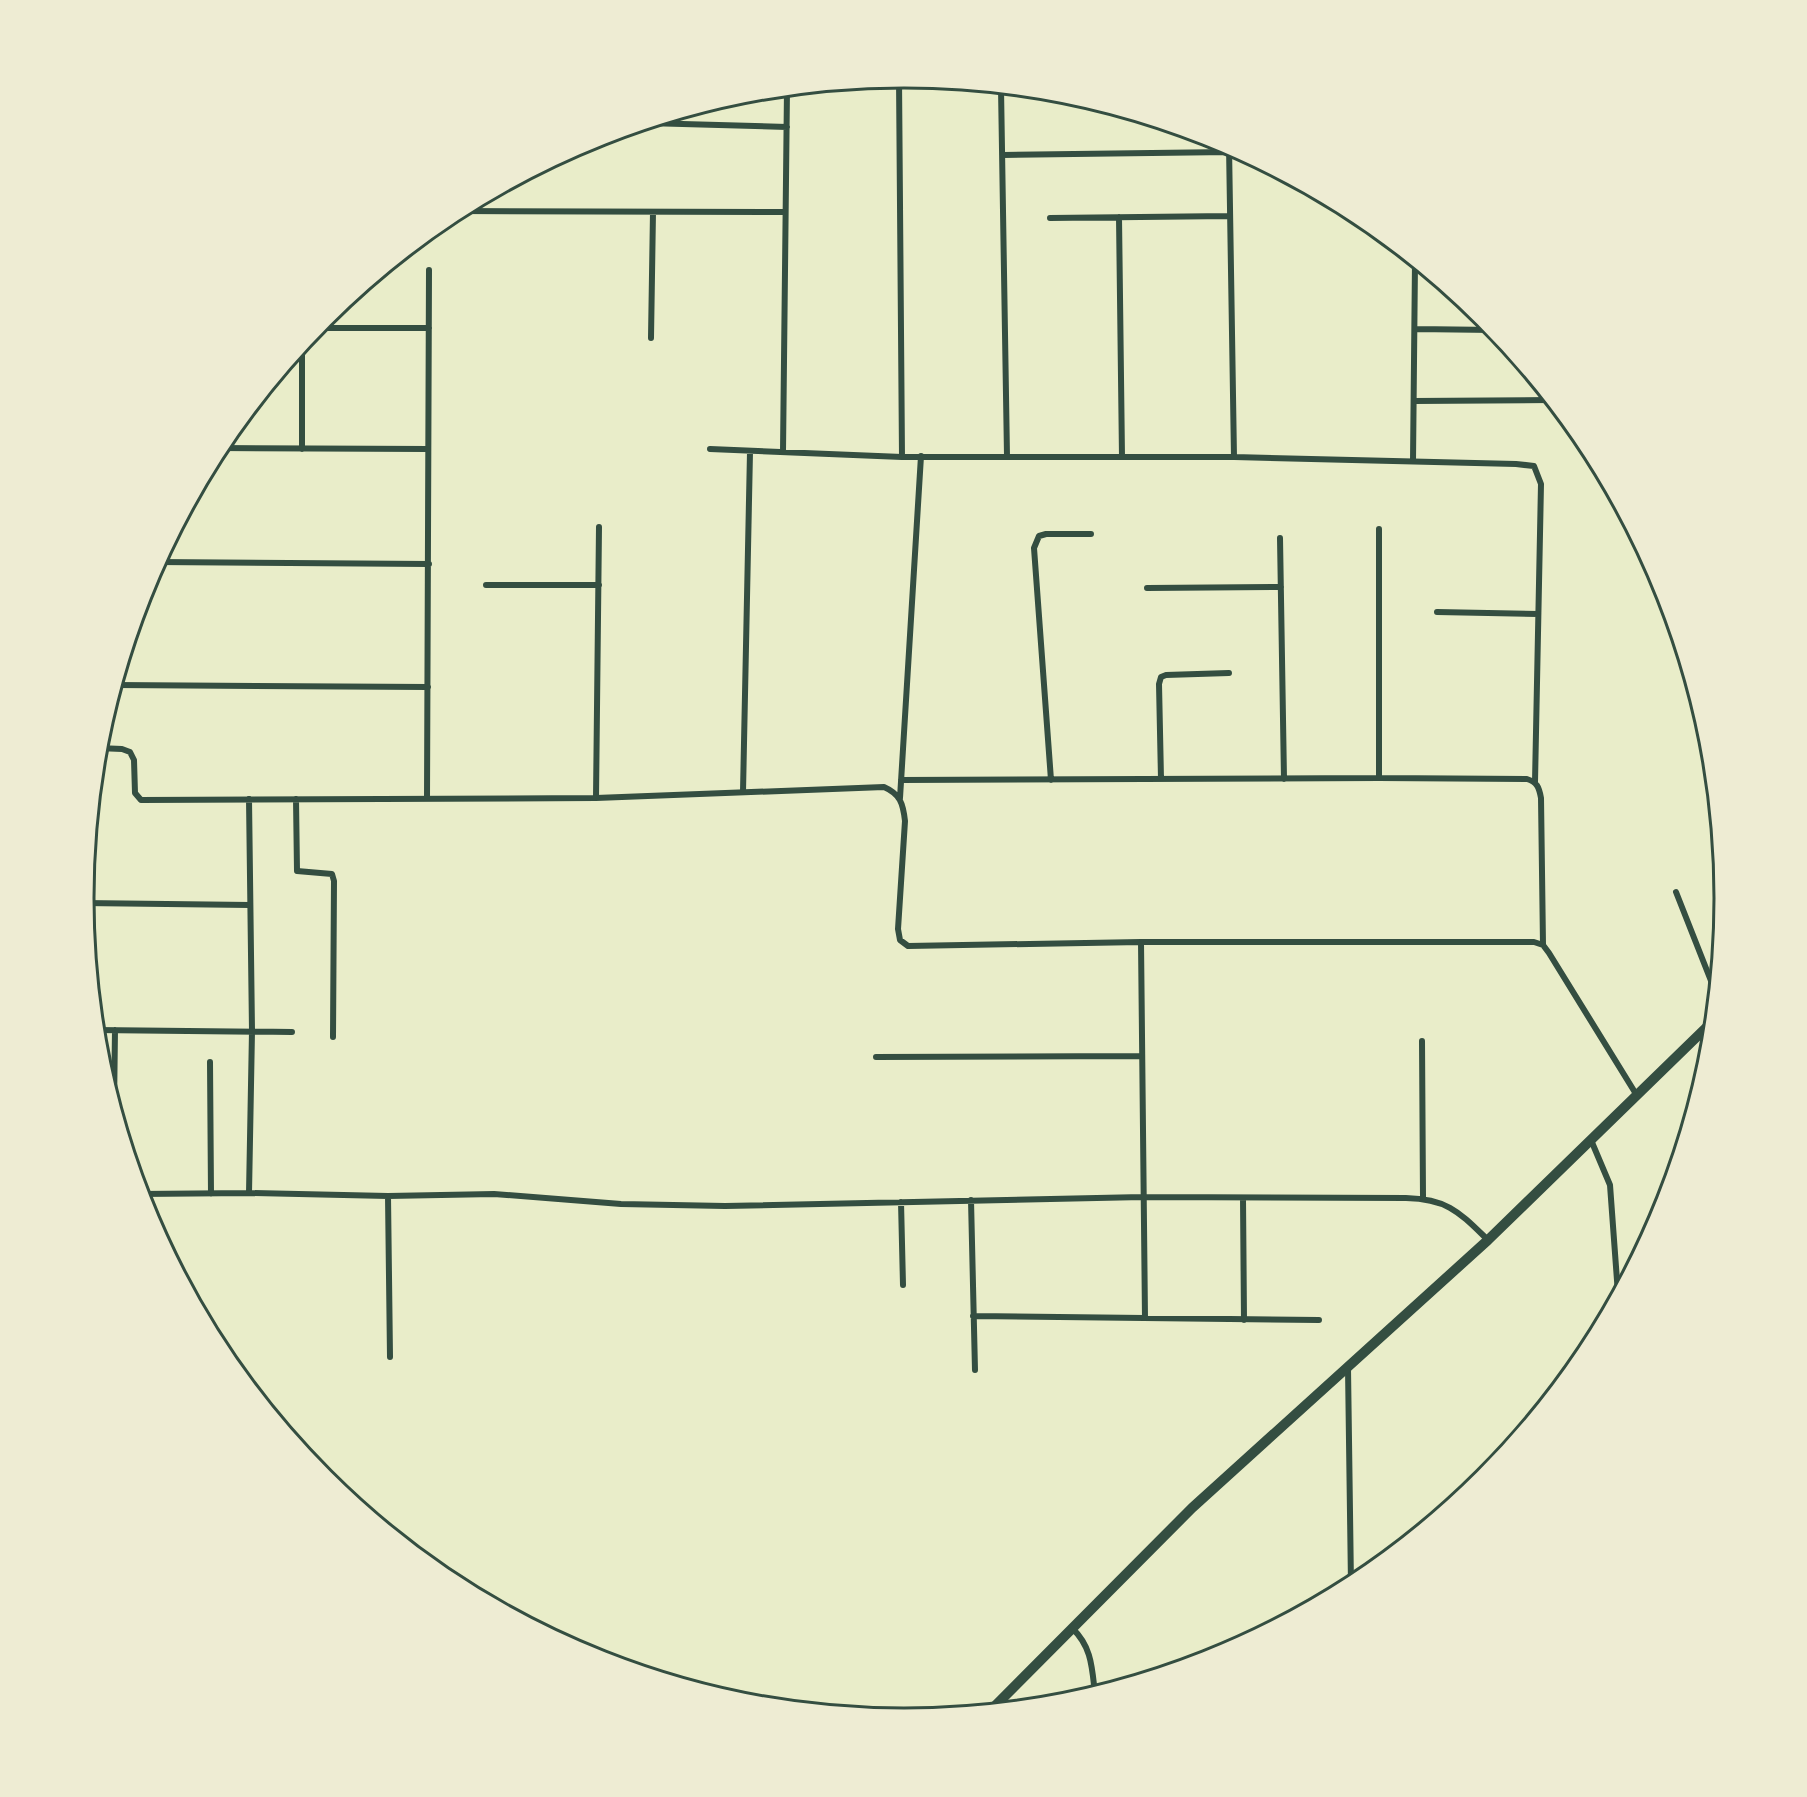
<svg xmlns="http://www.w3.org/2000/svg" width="1807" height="1797" font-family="'Crimson Pro',serif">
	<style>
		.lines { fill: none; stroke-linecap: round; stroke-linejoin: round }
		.minor { stroke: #344e41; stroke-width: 6 }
		.tertiary { stroke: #344e41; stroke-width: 10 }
		.rim { fill: none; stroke: #344e41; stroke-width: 3 }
	</style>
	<rect width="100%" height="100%" fill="#e9edc9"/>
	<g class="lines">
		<path class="minor" d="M899,78L902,457
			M1001,88L1007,456
			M646,123L787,127
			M1229,146L1234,457
			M1003,155L1229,152
			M1312,192H1313
			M458,211L785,212
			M1119,217L1122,457
			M1050,218L1230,216
			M315,328H429
			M1415,329L1494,330
			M651,338L653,212
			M302,344V449
			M1414,401L1551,400
			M218,448L428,449
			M710,449L902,457H1234L1516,464L1534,466L1541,484L1535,782
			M783,452L787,89
			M1413,461L1415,262
			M1280,538L1284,779
			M157,562L429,564
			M486,585H599
			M1147,588L1281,587
			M1437,612L1538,614
			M115,685L428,687
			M98,748L122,749L130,752L134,760L135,793L141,800L596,798L884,787C900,794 903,803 905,821L898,929L900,940L908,946L1141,942H1534L1543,945L1549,953L1636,1094
			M1379,778V529
			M1161,779L1159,684L1161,677L1166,675L1229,673
			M901,780L1379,778L1527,779C1537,782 1539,787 1541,798L1543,945
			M1051,780L1034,548L1039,536L1046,534H1091
			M743,792L750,452
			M596,798L599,527
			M900,798L921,456
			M296,799L297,871L332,874L334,881L333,1037
			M427,799L429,270
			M1676,892L1715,991
			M83,903L250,905
			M1141,942L1145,1318
			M96,1030L292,1032
			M1422,1041L1423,1198
			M876,1057L1142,1056
			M210,1062L211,1194
			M114,1108L115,1030
			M1591,1140L1610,1185L1618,1294
			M249,1193L252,1031L249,799
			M140,1194L249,1193L388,1196L494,1194L621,1204L725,1206L1143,1197L1406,1198C1448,1199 1459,1212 1488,1240
			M388,1196L390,1357
			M1243,1198L1244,1320
			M971,1200L975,1370
			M901,1202L903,1285
			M973,1316L1319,1320
			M1348,1368L1351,1585
			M1072,1628C1092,1647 1092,1668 1095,1694"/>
		<path class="tertiary" d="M990,1711L1192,1508L1488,1240L1712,1022"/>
	</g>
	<path d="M0 0H1807V1797H0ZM94 898a810 810 0 1 1 1620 0a810 810 0 1 1-1620 0Z" fill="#eeecd3" fill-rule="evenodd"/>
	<path class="rim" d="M94 898a810 810 0 1 1 1620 0a810 810 0 1 1-1620 0Z"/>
</svg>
